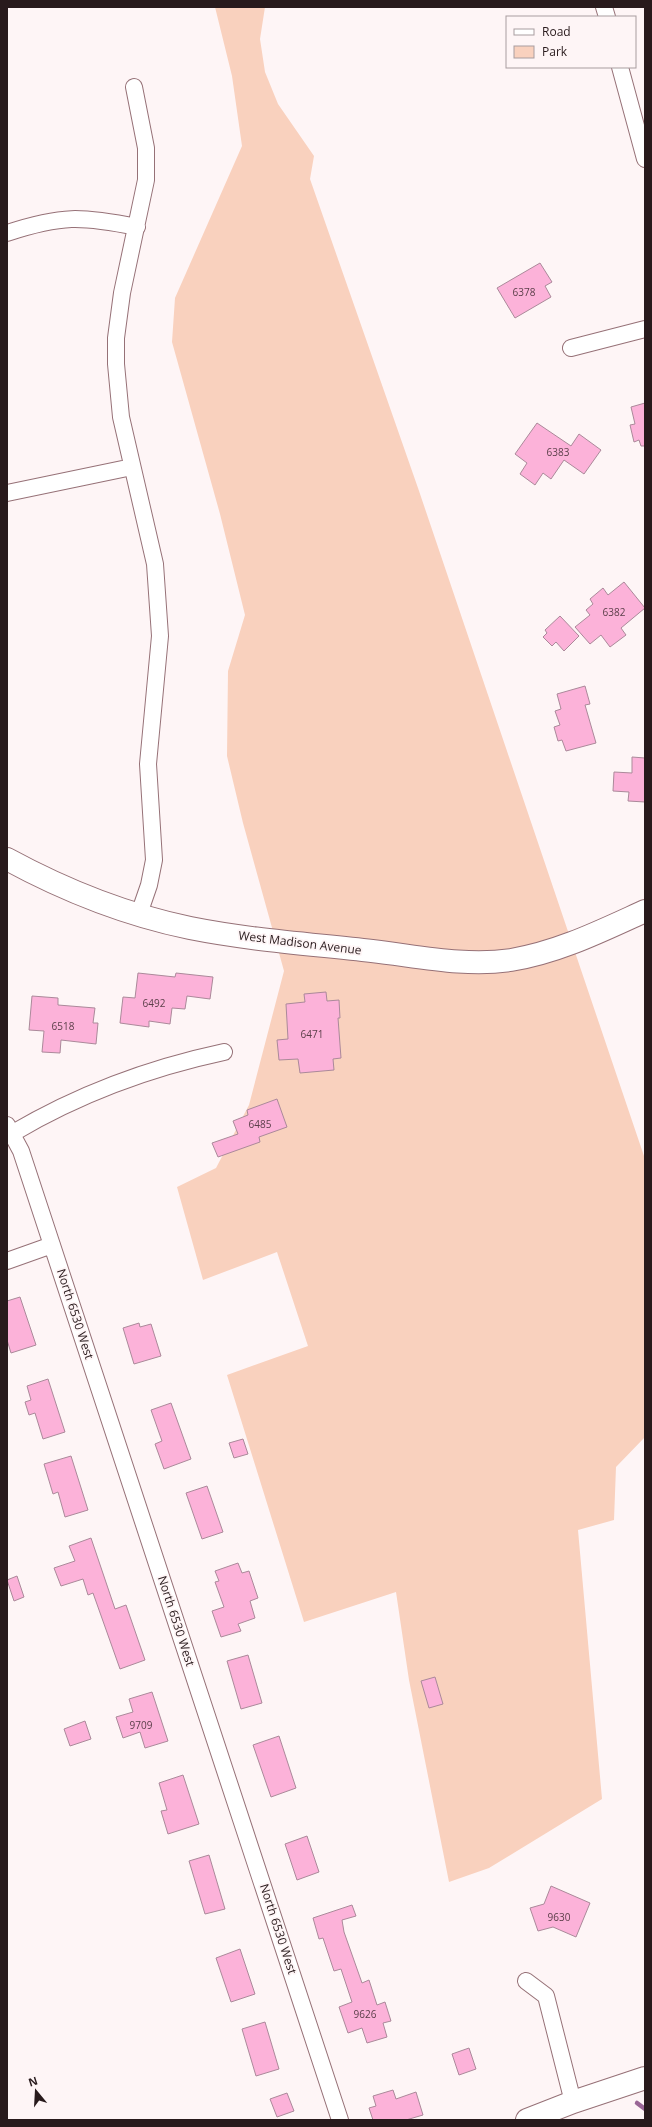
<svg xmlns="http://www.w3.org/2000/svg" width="652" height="2127" font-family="'Open Sans',sans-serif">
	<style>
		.green { fill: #f9d1be }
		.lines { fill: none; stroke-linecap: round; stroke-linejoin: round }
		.stream { stroke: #9a6696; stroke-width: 4.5 }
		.building { fill: #fcb2d9; stroke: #ab899a }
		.street-casing { stroke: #967177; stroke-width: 18 }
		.secondary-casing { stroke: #967177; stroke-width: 24 }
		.street { stroke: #fff; stroke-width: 16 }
		.secondary { stroke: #fff; stroke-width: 22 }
		.labels { text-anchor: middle; stroke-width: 3.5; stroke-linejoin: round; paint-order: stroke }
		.number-label { font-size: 10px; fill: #5d404b }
		.street-label { font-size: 12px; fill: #281a1c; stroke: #fef5f6 }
	</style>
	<rect width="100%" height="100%" fill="#fef5f6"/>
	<path class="green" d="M215,7H265L260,39L265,72L278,104L314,156L310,179L418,488L645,1159V1437L616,1467L614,1520L578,1530L602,1799L489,1868L449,1882L409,1680L396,1592L304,1622L227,1375L308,1346L277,1252L203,1280L177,1187L216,1168L249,1105L284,971L243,823L227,756L228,671L245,615L220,514L172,342L175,298L242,146L232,76Z"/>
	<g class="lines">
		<path class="stream" d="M637,2103L645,2109"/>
	</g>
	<path class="building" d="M540,263L552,282L545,286L551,297L515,318L497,288Z
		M645,403V446H641L639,440L634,442L630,425L635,424L631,407Z
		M537,423L571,446L579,434L601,450L584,474L564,460L551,479L543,473L535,485L520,474L527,463L515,454Z
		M624,582L645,608L621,628L626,635L610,647L601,635L590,644L575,627L590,615L586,610L593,604L590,599L603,588L608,595Z
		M560,616L579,636L564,651L556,642L552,646L543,637L547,633L545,630Z
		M585,686L590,704L585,705L596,743L566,751L562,740L558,741L554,727L560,725L555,711L561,709L557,694Z
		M632,757L645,758V802L628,801L629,792L613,791L614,772L632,773Z
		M138,973L175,977L176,973L213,977L210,999L187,996L185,1009L172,1008L170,1024L149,1021V1027L120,1023L123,997L135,998Z
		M326,992L327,1001L339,1000L340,1018H338L341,1058L333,1059L334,1070L300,1073L298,1059L279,1060L277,1040L288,1039L286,1004L305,1002L304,994Z
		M32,996L58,998V1005L95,1008L93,1023H98L96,1044L61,1040L60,1053L42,1052L44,1031L29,1030Z
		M277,1099L287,1127L259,1137L260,1142L218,1157L212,1143L238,1134L233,1121L248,1115L247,1110Z
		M20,1297L36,1345L11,1353L7,1340V1301Z
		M139,1323L140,1327L151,1324L161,1356L134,1364L123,1328Z
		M48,1379L65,1432L43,1439L35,1413L29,1415L25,1402L31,1400L27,1386Z
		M171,1403L191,1459L164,1469L155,1444L162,1441L151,1410Z
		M243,1439L248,1454L234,1458L229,1443Z
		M71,1456L88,1510L65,1517L58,1492L53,1494L44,1464Z
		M207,1486L223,1532L202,1539L186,1493Z
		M91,1538L115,1609L126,1605L145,1660L120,1669L93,1593L88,1595L83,1579L61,1586L54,1568L75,1561L69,1546Z
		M238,1563L242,1573L249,1571L258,1598L250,1601L255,1618L238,1624L241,1631L221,1637L212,1611L224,1607L215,1582L219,1581L215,1571Z
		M17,1576L24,1597L14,1601L7,1580Z
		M248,1655L262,1703L241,1709L227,1661Z
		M435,1677L443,1704L429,1708L421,1681Z
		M152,1692L168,1741L145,1748L140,1732L123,1738L116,1717L133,1712L129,1699Z
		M85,1721L91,1739L70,1746L64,1729Z
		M279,1736L296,1788L271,1797L253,1745Z
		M183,1775L199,1824L168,1834L161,1811L167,1810L159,1783Z
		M307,1836L319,1872L297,1880L285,1844Z
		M209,1855L225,1909L205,1914L189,1861Z
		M551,1886L590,1903L576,1937L553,1927L538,1931L530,1908L544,1904Z
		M352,1905L356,1916L342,1920L344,1932L362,1983L369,1980L377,2005L385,2002L391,2021L383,2023L387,2037L367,2043L362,2028L348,2033L339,2007L352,2002L341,1969L334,1971L323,1938L319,1939L313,1918Z
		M240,1949L255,1994L231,2002L216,1958Z
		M265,2022L279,2069L256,2076L242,2029Z
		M469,2048L476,2069L459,2075L452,2054Z
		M393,2090L396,2099L416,2092L423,2115L406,2120H373L369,2108L376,2106L373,2096Z
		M287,2093L294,2111L277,2117L270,2099Z"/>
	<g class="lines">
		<defs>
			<path id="street" d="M604,7L607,17
				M620,67L645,159
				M134,87L146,148V180L122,293L116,338V364L121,417L155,564L160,636L148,764L154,860L149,885L139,914
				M7,233C62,215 81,216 137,227
				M571,348L645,329
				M7,493L132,467
				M7,1125L21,1151L340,2120
				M13,1133C79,1094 149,1068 224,1052
				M7,1261L52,1245
				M526,1981L546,1996L573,2102"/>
			<path id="secondary" d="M7,859C64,890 127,915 190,928C250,940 311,944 372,951C417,956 465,967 511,960C559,952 601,931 645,911
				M527,2120L573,2102L645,2078"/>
		</defs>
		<use href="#street" class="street-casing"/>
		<use href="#secondary" class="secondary-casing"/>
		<use href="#street" class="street"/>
		<use href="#secondary" class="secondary"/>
	</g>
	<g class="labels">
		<g class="number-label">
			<text x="524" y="296">6378</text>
			<text x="558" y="456">6383</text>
			<text x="614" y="616">6382</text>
			<text x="154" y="1007">6492</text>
			<text x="63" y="1030">6518</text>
			<text x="312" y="1038">6471</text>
			<text x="260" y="1128">6485</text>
			<text x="141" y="1729">9709</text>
			<text x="559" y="1921">9630</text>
			<text x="365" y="2018">9626</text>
		</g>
		<g class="street-label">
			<text transform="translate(300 943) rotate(7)" y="4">West Madison Avenue</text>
			<text transform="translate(75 1314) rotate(72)" y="4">North 6530 West</text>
			<text transform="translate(176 1621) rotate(72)" y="4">North 6530 West</text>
			<text transform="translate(278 1929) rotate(72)" y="4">North 6530 West</text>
		</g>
	</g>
	<rect width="652" height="2127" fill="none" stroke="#281a1c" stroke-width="16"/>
	<rect x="506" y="16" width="130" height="52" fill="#fef5f6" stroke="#a89d9f"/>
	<rect x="514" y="29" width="20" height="6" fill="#ffffff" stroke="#a89d9f"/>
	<text x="542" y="36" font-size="12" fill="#281a1c">Road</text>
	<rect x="514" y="46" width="20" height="12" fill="#f9d1be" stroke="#a89d9f"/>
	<text x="542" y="56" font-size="12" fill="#281a1c">Park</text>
	<g transform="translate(36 2091) rotate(342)" stroke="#fef5f6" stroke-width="3" paint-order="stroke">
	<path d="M0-3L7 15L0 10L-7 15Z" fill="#281a1c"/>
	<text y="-6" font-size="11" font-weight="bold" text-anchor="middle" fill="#281a1c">N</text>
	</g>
</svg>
